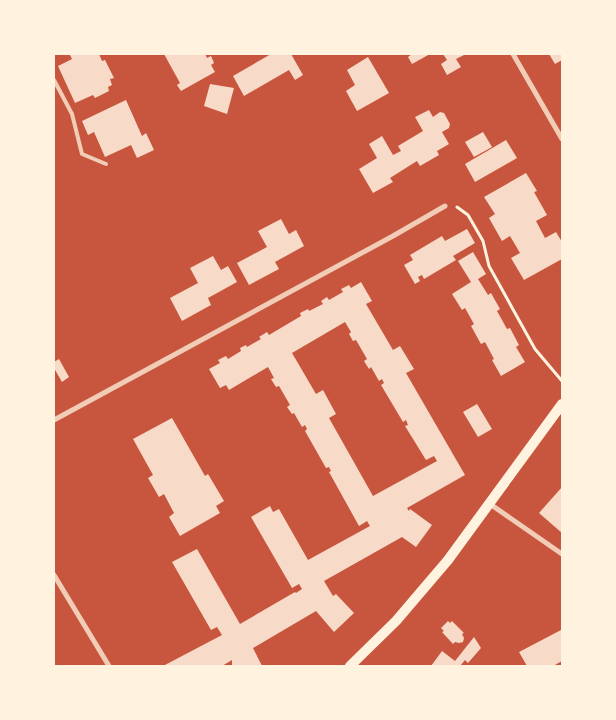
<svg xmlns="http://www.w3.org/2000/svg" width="616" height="720" font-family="Overpass,sans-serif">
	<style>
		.building { fill: #f7dbc8; fill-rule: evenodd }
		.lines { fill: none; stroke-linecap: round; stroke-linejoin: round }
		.path { stroke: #fff3e0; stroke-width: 3 }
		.service { stroke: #f1ccb7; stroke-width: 4 }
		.minor { stroke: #f1ccb7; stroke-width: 5 }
		.secondary { stroke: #fff3e0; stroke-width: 10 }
	</style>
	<rect width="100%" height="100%" fill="#c8553d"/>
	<path class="building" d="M73,54H80L81,55L84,54H99L102,61L105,60L114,78L110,79L112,85L108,87L109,91L95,98L93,95L75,103L58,66L72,59L70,55Z
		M164,54H205L207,58L211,56L214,63L211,65L215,72L181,91L177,85L180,83Z
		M271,54H291L303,75L295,80L289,70L244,96L233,76Z
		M412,54H430L412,64L408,57Z
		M443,54H466L456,59L461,67L447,75L441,64L447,60Z
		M549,54H562V60L555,64Z
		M368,57L389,93L357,111L346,91L355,85L347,70Z
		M210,84L234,88L227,114L204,106Z
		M126,100L142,136L146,133L154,150L137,158L131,145L105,157L94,132L88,135L82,121Z
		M429,110L433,117L440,112L444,113L450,124L449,128L442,132L449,144L437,151L439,155L420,166L417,161L409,166L390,178L393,182L373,193L359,169L377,158L369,144L382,136L393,155L401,151L398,146L423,131L415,117Z
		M483,132L492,147L474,157L465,142Z
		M506,140L517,158L475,182L465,164Z
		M526,173L537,191L534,192L547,215L536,221L545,238L556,232L562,242V259L524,280L511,258L520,253L510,236L502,241L489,218L495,214L484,197Z
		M281,219L289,234L296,230L304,246L275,262L279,269L249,285L237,263L267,247L258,231Z
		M467,229L475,243L453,256L456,260L424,279L422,275L418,277L420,281L415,284L404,265L413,260L410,255L442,236L445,241Z
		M473,252L486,274L478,279L488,295L491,293L500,309L497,311L507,329L510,328L519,345L516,347L525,362L501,376L492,360L494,359L485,342L481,344L471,326L474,324L465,308L462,310L452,294L471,282L458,261Z
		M213,256L221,270L228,266L237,282L208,298L211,305L182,321L170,298L198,283L190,268Z
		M361,282L372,301L366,304L393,350L400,346L414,369L406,373L465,475L407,508L409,511L410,509L432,525L416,547L402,537L324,581L333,596L336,594L354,613L334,632L316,611L253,648L262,666H232V660L222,666H163L222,635L217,627L211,630L172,562L197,549L240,624L295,592L296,593L302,589L299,584L292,588L251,517L270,506L273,512L279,509L308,560L370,526L367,521L359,526L329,472L331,471L329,467L326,468L305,431L307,429L305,425L302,427L294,413L292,414L287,407L290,405L279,386L276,387L271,379L274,378L268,367L229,390L226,385L220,388L209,369L220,363L218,360L226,356L228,359L241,351L240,348L246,345L247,347L261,339L259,337L267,332L269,335L301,316L300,313L308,309L309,311L323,304L321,301L327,297L329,300L343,292L341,289L349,285L351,288ZM345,322L351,332L349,334L353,341L356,340L367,359L364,361L369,369L371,367L379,381L382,379L384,383L381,385L403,422L406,420L408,425L405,426L426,460L434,456L437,461L373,496L329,418L336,414L323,390L316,394L292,353Z
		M59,359L69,377L62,382L54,368V362Z
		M477,404L492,429L478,437L463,412Z
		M172,418L205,476L208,474L224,501L216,506L220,513L180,536L169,517L174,513L164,494L159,497L148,478L153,475L133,439Z
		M562,487V533L539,513Z
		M448,621L450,623L452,621L464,633L462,634L464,638L463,642L459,643L455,642L453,644L442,632L444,631L441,628Z
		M561,630L562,661L553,666H527L519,652Z
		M474,637L481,648L468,663L465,660L460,666H431L442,651L455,661Z"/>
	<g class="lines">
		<path class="path" d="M457,207L468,215L483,241L489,266L535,349L562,381"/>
		<path class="service" d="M54,80L72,114L82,154L106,164"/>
		<path class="minor" d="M513,54L562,139
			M54,420L393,236L445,206
			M490,504L562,554
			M54,575L109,666"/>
		<path class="secondary" d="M350,666L396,621L448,560L562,404"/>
	</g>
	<rect width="616" height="720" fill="none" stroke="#fff3e0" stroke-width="110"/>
</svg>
